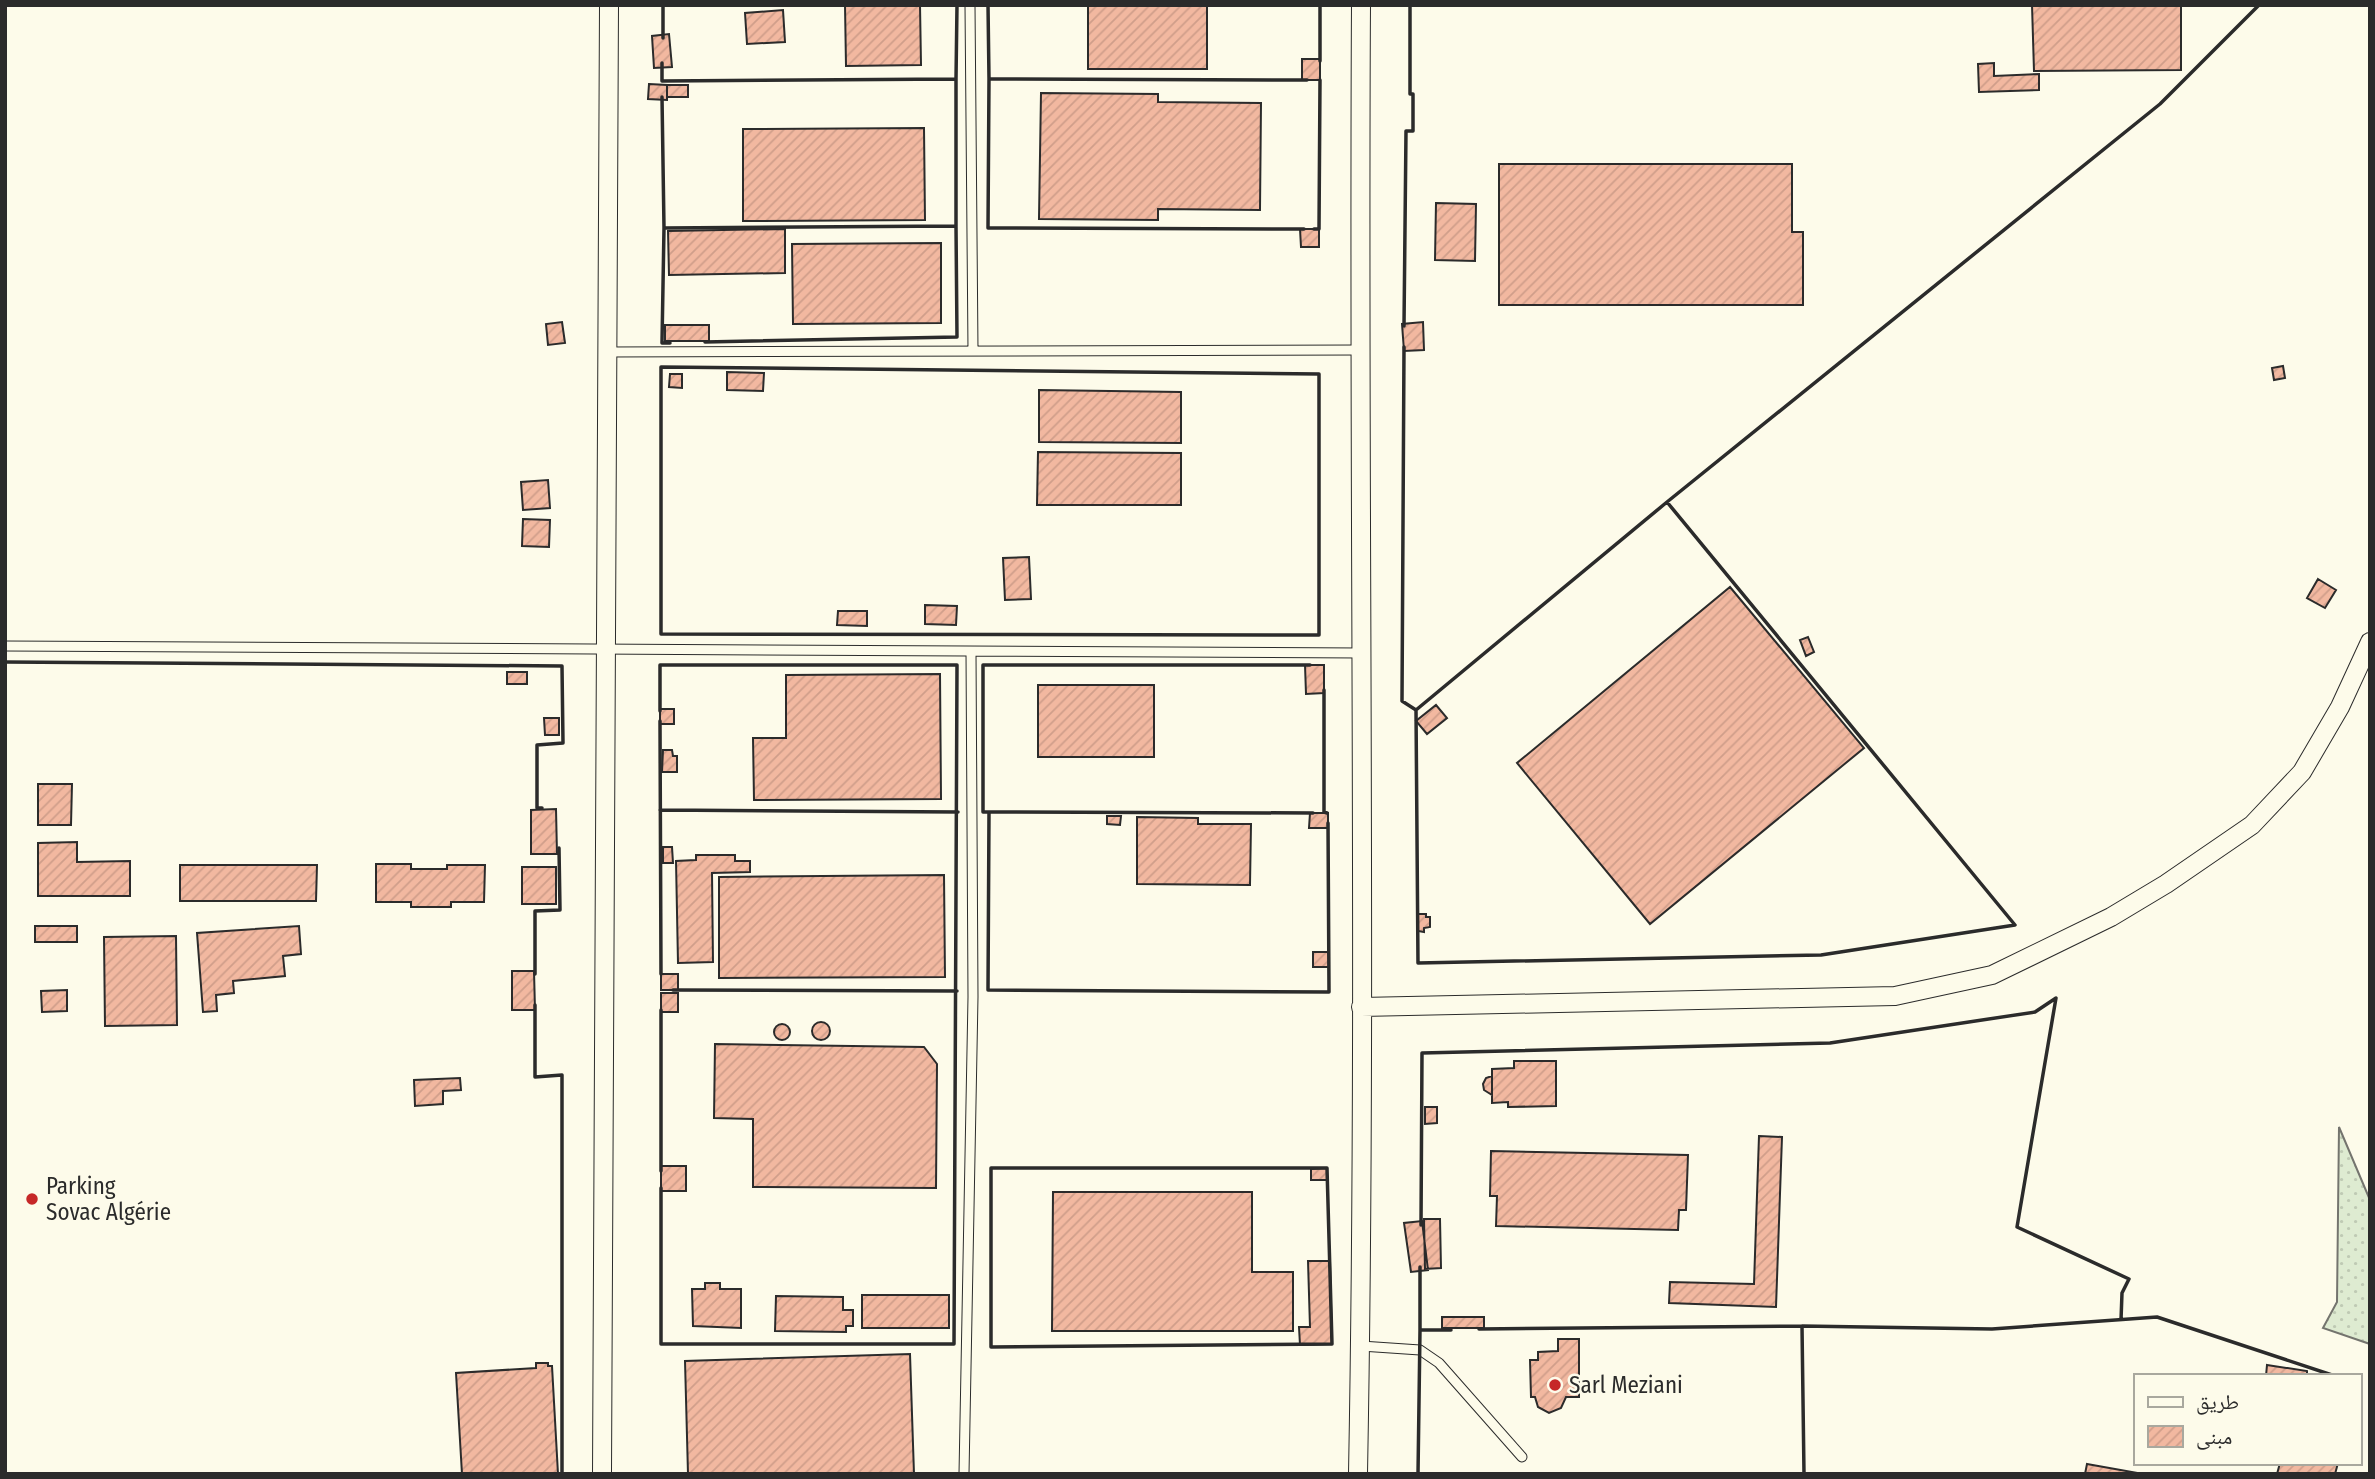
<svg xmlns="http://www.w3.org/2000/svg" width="2375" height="1479" font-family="'Fira Sans Condensed','Noto Naskh Arabic',sans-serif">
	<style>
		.grass { fill: url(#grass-dots); stroke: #74746e; stroke-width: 2 }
		.building { fill: url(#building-hatch); stroke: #2b2b2b; stroke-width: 2 }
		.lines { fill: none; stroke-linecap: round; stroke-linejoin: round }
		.service-casing { stroke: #2b2b2b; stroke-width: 11 }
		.minor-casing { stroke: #2b2b2b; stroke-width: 20 }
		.service { stroke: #fdfbea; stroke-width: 9 }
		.minor { stroke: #fdfbea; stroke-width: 18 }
		.wall { stroke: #2b2b2b; stroke-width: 3.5 }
		.poi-dot { fill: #c62828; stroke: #fdfbea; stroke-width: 2.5 }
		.labels { text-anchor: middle; stroke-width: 5; stroke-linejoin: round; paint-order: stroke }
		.poi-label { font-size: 23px; fill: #2b2b2b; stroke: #fdfbea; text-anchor: start }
	</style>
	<defs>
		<pattern id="grass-dots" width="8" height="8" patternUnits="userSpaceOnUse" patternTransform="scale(1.75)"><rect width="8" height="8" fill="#deebd1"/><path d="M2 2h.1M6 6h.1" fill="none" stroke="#bfcab4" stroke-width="1.8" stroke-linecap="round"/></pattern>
		<pattern id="building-hatch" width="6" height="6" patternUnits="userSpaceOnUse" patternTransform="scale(1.75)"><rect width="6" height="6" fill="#f2b8a0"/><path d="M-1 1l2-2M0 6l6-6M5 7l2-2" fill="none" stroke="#d09e8a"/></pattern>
	</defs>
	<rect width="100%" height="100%" fill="#fdfbea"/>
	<path class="grass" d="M2339,1127L2370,1200V1344L2323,1328L2337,1302Z"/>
	<path class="building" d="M845,5H920L921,65L846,66Z
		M1088,5H1207V69H1088Z
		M2032,5H2181V70L2034,71Z
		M783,10L785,42L747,44L745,13Z
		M669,34L672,67L654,68L652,36Z
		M1302,59H1320V80H1302Z
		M1994,63V76L2039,74V90L1979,92L1978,64Z
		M649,84L667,85V100L648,99Z
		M667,85H688V97H667Z
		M1041,93L1158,94V102L1261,103L1260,210L1158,209V220L1039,219Z
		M924,128L925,220L743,221V129Z
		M1499,164H1792V232H1803V305H1499Z
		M1436,203L1476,204L1475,261L1435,260Z
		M785,229V273L669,275L668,231Z
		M1300,229H1319V247H1301Z
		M941,243V323L793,324L792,244Z
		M562,322L565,343L548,345L546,324Z
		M1423,322L1424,350L1404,351L1402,324Z
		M665,325H709V341H665Z
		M2283,366L2285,378L2274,380L2272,368Z
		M727,372L764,373L763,391L727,390Z
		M670,374H682V388L669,387Z
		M1039,390L1181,392V443L1039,442Z
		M1038,452L1181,453V505H1037Z
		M548,480L550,508L523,510L521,482Z
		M523,519L550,520L549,547L522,546Z
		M1029,557L1031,599L1005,600L1003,558Z
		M2318,579L2336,590L2325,608L2307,598Z
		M1730,587L1864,748L1650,924L1517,763Z
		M925,605L957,606L956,625L925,624Z
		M838,611H867V626L837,625Z
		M1808,637L1814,652L1806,656L1800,640Z
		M1305,665H1324V693L1306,694Z
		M507,672H527V684H507Z
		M940,674L941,799L754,800L753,738H786V675Z
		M1038,685H1154V757H1038Z
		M1436,705L1447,718L1427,734L1416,721Z
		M660,709H674V724H660Z
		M544,718H559V735H545Z
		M663,750H672L673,756H677V772H662Z
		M38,784H72L71,825H38Z
		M556,809L557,854H531V810Z
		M1310,813H1328V828H1309Z
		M1107,816H1121L1120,825L1107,824Z
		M1137,817L1198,818V824H1251L1250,885L1137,884Z
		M77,842V862L130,861V896H38V843Z
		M663,847H672L673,863H663Z
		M696,855H735V861H750V872L712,873L713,962L678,963L676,861L696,860Z
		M376,864H411V869H447V865H485L484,902H451V907H411V902H376Z
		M180,865H317L316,901H180Z
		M522,867H556V904H522Z
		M944,875L945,977L719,978V877Z
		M1418,914H1426V917H1430V927L1424,928V932L1418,931Z
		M35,926H77V942H35Z
		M299,926L301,954L283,956L285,976L233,981L234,993L216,995L217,1011L203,1012L197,933Z
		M176,936L177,1025L105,1026L104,937Z
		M1313,952H1329V967H1313Z
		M512,971H534L535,1010H512Z
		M661,974H678V990H661Z
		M67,990V1011L42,1012L41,991Z
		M661,993H678V1012H661Z
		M812 1031a9 9 0 1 1 18 0a9 9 0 1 1-18 0Z
		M774 1032a8 8 0 1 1 16 0a8 8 0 1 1-16 0Z
		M715,1044L924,1047L937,1064L936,1188L753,1187V1119L714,1118Z
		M1514,1061H1556V1106L1508,1107V1102L1492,1103V1069L1514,1068Z
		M1492,1076V1095L1484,1090L1483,1084L1486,1078Z
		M460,1078L461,1090L443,1091V1104L415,1106L414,1080Z
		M1425,1107H1437V1123L1425,1124Z
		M1759,1136L1782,1137L1776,1307L1669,1303L1670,1282L1754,1284Z
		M1491,1151L1688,1155L1686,1210H1679L1678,1230L1496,1226L1497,1196H1490Z
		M661,1166H686V1191H661Z
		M1327,1168V1180H1311V1169Z
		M1053,1192H1252V1272H1293V1331H1052Z
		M1424,1219H1440L1441,1268L1425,1269Z
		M1422,1221L1428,1270L1411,1272L1404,1223Z
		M1308,1261H1330L1332,1344L1300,1345L1299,1327H1310Z
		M705,1283H720V1289H741V1328L693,1326L692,1289H705Z
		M862,1295H949V1328H862Z
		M776,1296L843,1297V1310H853V1326H846V1332L775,1331Z
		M1442,1317H1484V1328H1442Z
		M1558,1339H1579V1397H1566L1561,1408L1549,1413L1538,1407L1535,1397H1531L1530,1360H1538V1352L1558,1351Z
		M910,1354L914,1474H688L685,1361Z
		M536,1363H548V1366H552L558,1474H462L456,1373L536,1368Z
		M2267,1365L2307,1371V1376H2266Z
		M2280,1463H2338L2335,1474H2277Z
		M2087,1464L2143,1474H2085Z"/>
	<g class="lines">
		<defs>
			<path id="service" d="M970,5L973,350
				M607,352L1359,350
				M5,646L1360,653
				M1361,1346L1420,1350L1439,1363L1522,1457
				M964,1474L973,997L971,652"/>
			<path id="minor" d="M1361,1007L1895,996L1992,975L2111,917L2166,884L2252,825L2302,772L2340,707L2370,642
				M602,1474L609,5
				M1358,1474C1367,984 1358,495 1361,5"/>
		</defs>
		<use href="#service" class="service-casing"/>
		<use href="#minor" class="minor-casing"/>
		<use href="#service" class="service"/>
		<use href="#minor" class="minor"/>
		<path class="wall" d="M5,5H18
			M988,5L989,79L1307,80
			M1320,5V61
			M663,38V5
			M662,63V81L956,79L957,5
			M989,79L988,228L1304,229
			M662,97L664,228L956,226V79
			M664,228L662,343H670
			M1314,229H1319L1320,80
			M1404,326L1406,131H1413V94H1410V5
			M705,342L957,337L956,226
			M1404,347L1402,701L1416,710L1667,502L2160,104L2259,5
			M661,367L1319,374V635L661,634Z
			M1667,502L2015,925L1821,955L1418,963L1416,710Z
			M5,662L562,666L563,743L537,745V808H542
			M1310,665H983V812L1313,813
			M1324,690V812L1327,813
			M660,711V665H957L954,1344H661V1188
			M660,721L661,974
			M660,810L958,812
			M989,812L988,990L1329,992L1328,823
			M535,974V911L560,910L559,848
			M673,990L957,991
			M535,1005V1077L562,1075V1474
			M661,1010V1171
			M991,1168H1327L1332,1344L991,1347Z
			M1421,1225L1422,1053L1830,1043L2035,1012L2056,998L2017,1227L2129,1279L2122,1293L2121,1320
			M1479,1329L1802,1326
			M1420,1330V1267
			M2359,1384V1388
			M1418,1474L1420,1330H1451
			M1804,1474L1802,1326L1992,1329L2157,1317L2335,1376"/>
	</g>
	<g class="poi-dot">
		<circle cx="32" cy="1199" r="7"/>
		<circle cx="1555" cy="1385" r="7"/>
	</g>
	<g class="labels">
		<g class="poi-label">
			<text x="46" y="1194">Parking<tspan x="46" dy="26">Sovac Algérie</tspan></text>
			<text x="1569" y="1393">Sarl Meziani</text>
		</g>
	</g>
	<rect width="2375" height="1479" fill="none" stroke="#2b2b2b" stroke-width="14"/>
	<rect x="2134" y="1374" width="228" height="91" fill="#fdfbea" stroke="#a9a89e" stroke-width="2"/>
	<rect x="2148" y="1397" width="35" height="10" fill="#fdfbea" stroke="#a9a89e" stroke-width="2"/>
	<text x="2196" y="1409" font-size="21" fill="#2b2b2b">طريق</text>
	<rect x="2148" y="1426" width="35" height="21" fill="url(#building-hatch)" stroke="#a9a89e" stroke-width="2"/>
	<text x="2196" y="1444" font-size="21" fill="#2b2b2b">مبنى</text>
</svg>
